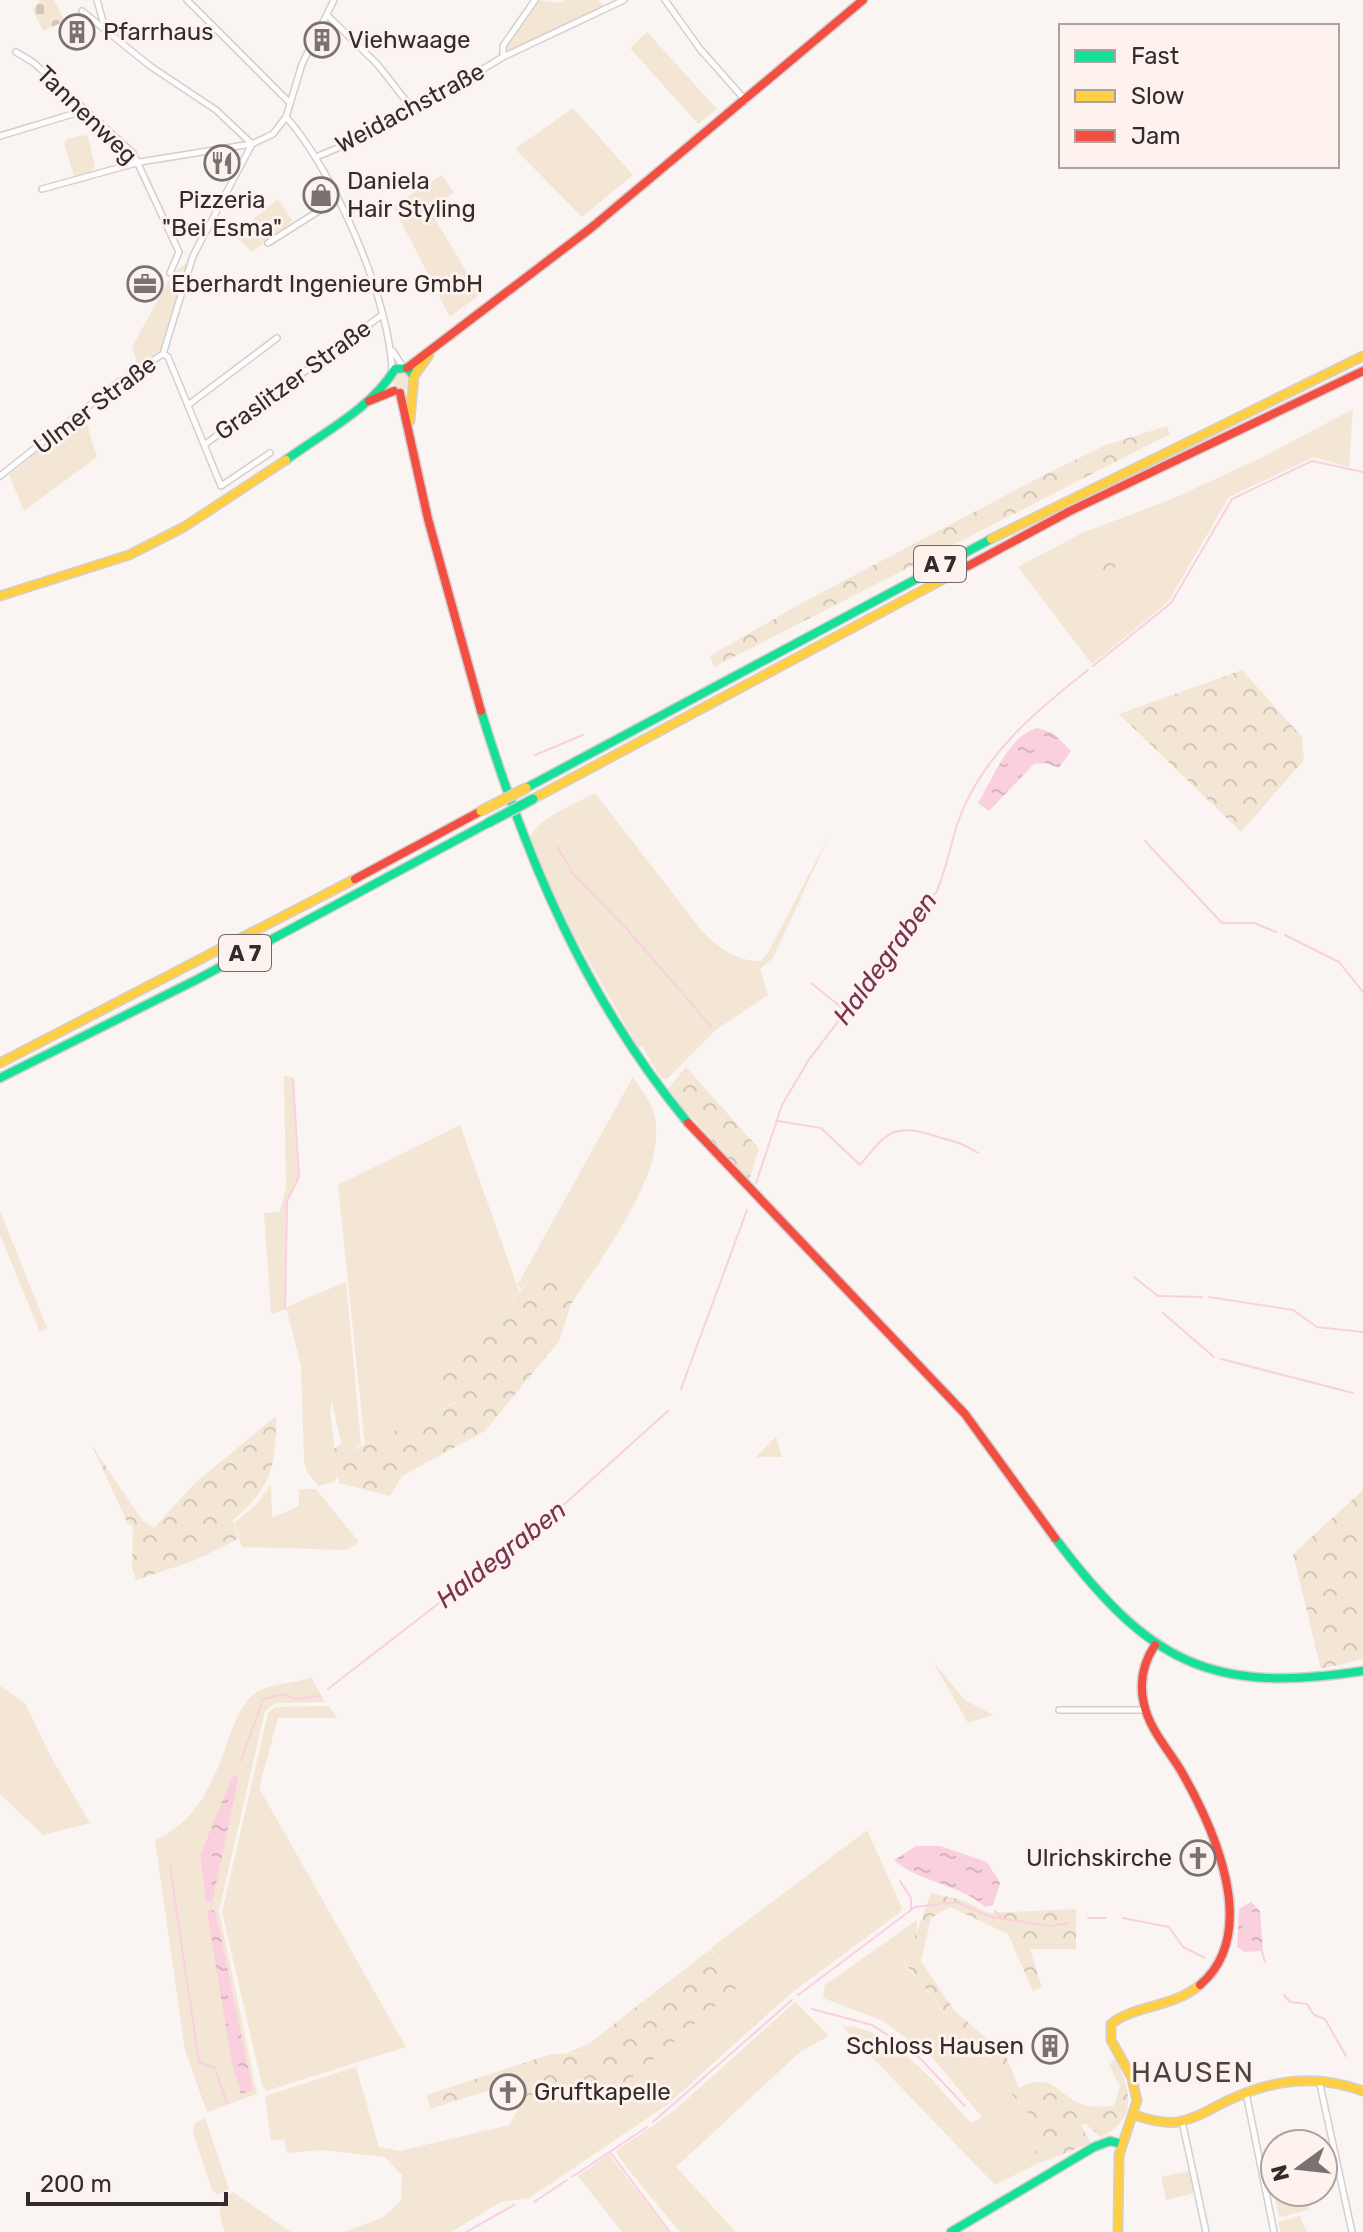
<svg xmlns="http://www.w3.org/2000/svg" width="1363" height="2232" font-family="Rubik,sans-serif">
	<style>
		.green { fill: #f4e6d5; fill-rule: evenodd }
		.forest { fill: url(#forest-crowns) }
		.cemetery { fill: url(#cemetery-stones) }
		.water { fill: url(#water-ripples) }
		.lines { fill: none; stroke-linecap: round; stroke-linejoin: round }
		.stream { stroke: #fad0de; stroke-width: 2 }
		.street-casing { stroke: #d4cfce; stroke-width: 8 }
		.fast-casing { stroke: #d4cfce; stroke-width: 11 }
		.slow-casing { stroke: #d4cfce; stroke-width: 11 }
		.jam-casing { stroke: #d4cfce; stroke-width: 11 }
		.street { stroke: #fefdfd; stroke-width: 5 }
		.fast { stroke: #16e098; stroke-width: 8 }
		.slow { stroke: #ffcf43; stroke-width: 8 }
		.jam { stroke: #f24e42; stroke-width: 8 }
		.fast-bridge-casing { stroke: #d4cfce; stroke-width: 12; stroke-linecap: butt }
		.slow-bridge-casing { stroke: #d4cfce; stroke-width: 12; stroke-linecap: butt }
		.fast-bridge { stroke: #16e098; stroke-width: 9 }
		.slow-bridge { stroke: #ffcf43; stroke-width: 9 }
		.labels { text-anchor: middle; stroke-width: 6; stroke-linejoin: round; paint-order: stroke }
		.shield { fill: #fef2ee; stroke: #6f6866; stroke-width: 2 }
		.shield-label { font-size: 22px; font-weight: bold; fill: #322d2c }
		.poi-label { font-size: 24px; fill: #322d2c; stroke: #fef2ee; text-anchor: start }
		.street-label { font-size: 24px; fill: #322d2c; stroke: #fef2ee }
		.water-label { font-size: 26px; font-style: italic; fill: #783352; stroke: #fef2ee }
		.quarter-label { font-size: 28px; letter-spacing: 2px; fill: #4c423f; stroke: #fef2ee }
	</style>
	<defs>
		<pattern id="forest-crowns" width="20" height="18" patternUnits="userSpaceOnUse" patternTransform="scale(2)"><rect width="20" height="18" fill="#f4e6d5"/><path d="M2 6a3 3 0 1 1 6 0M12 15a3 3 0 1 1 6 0" fill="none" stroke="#d2c6b7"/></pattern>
		<pattern id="cemetery-stones" width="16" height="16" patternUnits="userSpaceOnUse" patternTransform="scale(2)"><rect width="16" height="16" fill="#f4e6d5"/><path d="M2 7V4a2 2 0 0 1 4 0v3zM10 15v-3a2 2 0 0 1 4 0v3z" fill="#d2c6b7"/></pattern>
		<pattern id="water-ripples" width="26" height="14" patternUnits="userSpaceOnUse" patternTransform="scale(2)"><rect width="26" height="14" fill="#fad0de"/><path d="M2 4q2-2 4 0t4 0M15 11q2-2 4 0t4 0" fill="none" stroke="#d7b3bf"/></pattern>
	</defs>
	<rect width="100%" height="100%" fill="#faf4f2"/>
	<path class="green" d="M539,0L561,3L565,0H599L605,8L509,51L506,47Z
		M647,32L717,109L698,124L630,48Z
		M573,108L633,175L582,217L515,149Z
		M83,135L88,137L95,166L91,172L74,176L64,144L67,139Z
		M442,175L454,193L429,209L480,294L450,317L393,206Z
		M278,199L293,221L252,252L234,235Z
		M189,261L164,348L138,366L132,347L172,274Z
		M393 381a9 9 0 1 1 18 0a9 9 0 1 1-18 0Z
		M1353,409L1349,467L1314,457L1229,497L1168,602L1092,664L1018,567L1082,533L1172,499L1265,456Z
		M84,415L97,457L24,511L9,475Z
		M595,793L702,931C719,948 736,961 761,961L769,951L831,832L773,958L760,969L768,995L716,1030L667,1079L661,1078L642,1046L638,1047L574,935L529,840C535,819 577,803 595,793Z
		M284,1076L292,1077L298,1177L286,1201L284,1310L271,1314L264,1213L280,1212L286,1187Z
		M633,1077C638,1085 645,1094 650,1103C673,1150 627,1218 603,1257L597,1253L570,1280L544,1263L521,1289L518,1284Z
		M460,1125L519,1291L495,1321L435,1368L456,1402L365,1446L338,1185Z
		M0,1211L47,1328L40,1332L0,1235Z
		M346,1282L361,1444L348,1452L342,1449L332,1400L330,1412L338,1476L334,1482L319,1486L307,1472L304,1460L301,1366L286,1307Z
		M776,1436L782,1457H756Z
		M271,1484L272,1518L299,1506V1489H316L359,1542L346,1550L242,1547L234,1523L255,1506Z
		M933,1662L965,1700L993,1715L968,1723Z
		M311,1677L325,1702L275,1703L265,1711L219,1911L257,2094L207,2112L185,2050L155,1840C200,1821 216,1775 231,1732C236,1720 242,1704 253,1695C269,1682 292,1685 311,1677ZM233,1776L239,1778L211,1903L206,1901L200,1855Z
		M0,1686L25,1703L51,1757L90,1823L43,1835L0,1794Z
		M329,1706L337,1718H278L259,1788L406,2047L266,2091L262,2085L222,1912L268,1713L275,1707Z
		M867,1830L902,1908L899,1913L790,1994L667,2105L529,2198L501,2202L451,2232H343L382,2218L401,2201L402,2175L385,2157L321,2150L287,2153L284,2139L271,2141L265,2096L356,2067L379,2147L400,2151L509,2125L519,2108L620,2102L632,2077L740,1985L711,1948Z
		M917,1920V1932L902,1961L1039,2127L1034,2144L1037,2164L995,2185L842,2026C890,2025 941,2090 971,2123L982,2117L930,2055L883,2021L823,1998L825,1985Z
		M795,2002L829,2036L801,2051L676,2167L736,2232H680C671,2220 616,2157 616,2151L675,2110Z
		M614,2024L610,2044L593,2053H567L589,2044Z
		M205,2118L229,2189L218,2195L212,2190L193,2133L194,2124Z
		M609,2154V2155L669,2232H622L578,2176Z
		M1275,2169V2192H1306L1309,2210L1279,2217L1269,2170Z
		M1189,2171L1194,2193L1166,2200L1161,2177Z
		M233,2192L291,2232H225C219,2213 215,2204 233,2192Z
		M1300,2216L1307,2232H1281L1278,2222Z"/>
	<path class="forest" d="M1167,426L1170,434L714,667L710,656L800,604L1044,475L1106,445Z
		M1111,545L1124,557L1098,586L1084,574Z
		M1242,670L1302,737L1304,760L1241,832L1119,714Z
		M686,1067L759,1149L749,1181L667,1090Z
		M597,1253L603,1257L571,1304L559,1341L485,1431L402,1476L390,1496L339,1483L334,1449L340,1444L348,1452L456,1403L435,1368L495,1321L544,1263L570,1280Z
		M276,1416C276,1467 272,1487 233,1520L238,1539L193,1561L136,1580L132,1568L133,1526L128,1524L92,1446L143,1521L154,1528L196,1482Z
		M1363,1490V1659L1321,1669L1293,1554Z
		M931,1893L962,1900L989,1913L1076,1909V1949H1030L1042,1988L1033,1991L1008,1934L950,1907L931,1918L921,1961L954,2010L1006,2056L1019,2088C1051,2071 1056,2093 1081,2104C1090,2108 1104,2106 1114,2106L1120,2086L1109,2065L1115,2058C1131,2090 1139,2120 1100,2137L1085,2123L1081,2126L1091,2143L1037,2164L1034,2143L1039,2127L902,1960L917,1932Z
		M711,1949L740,1985L633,2077L620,2102L519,2108L493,2089L430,2109L427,2095L551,2054L593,2053L609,2044L614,2024Z"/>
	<path class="cemetery" d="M40,0H54L65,21L43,31L33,10Z"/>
	<path class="water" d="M1037,728L1053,733L1071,751L1059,768L1046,763L1034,764L989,811L978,803C993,779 1008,736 1037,728Z
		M233,1775L239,1777L212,1903L206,1902L200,1855Z
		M916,1846H940L987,1862L1000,1883L993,1905L985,1907C959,1883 921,1884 894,1860Z
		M1251,1902L1260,1911L1263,1951L1245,1952L1237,1947L1239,1909Z
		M210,1908L216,1913L253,2091L241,2094L232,2064L207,1912Z"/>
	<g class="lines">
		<path class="stream" d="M1093,666L1171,603L1232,499L1312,461L1363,472
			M535,755L583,735
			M1145,841L1222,923H1254L1276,932
			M557,846L574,875L625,927L711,1026
			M1285,935L1339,962L1363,992
			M811,983L847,1012
			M778,1121L821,1128L860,1165C885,1135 892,1122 932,1135C950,1141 962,1142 978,1153
			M756,1183L782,1105L808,1061L937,891C948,865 951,839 961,814C986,752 1037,710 1088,670
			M1134,1277L1158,1296L1202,1297
			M1209,1297L1293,1310L1317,1327L1363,1332
			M285,1309L287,1201L299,1177L293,1079
			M1163,1313L1214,1357
			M1221,1359L1353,1393
			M681,1389L747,1210
			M328,1689L549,1518L668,1411
			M241,1761L263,1699L286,1694L294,1699L320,1696
			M170,1866L199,2062L215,2068L227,2103
			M900,1881L911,1898V1909
			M995,1911L1001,1917
			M1088,1918H1106
			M1123,1918L1169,1927L1183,1947L1205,1958
			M1262,1951L1265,1962
			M798,1995L915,1907L956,1902L991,1917L1050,1926L1069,1923
			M1284,1995L1290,2002L1307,2004L1314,2015L1325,2019L1346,2056
			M812,2009L872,2025L913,2051L965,2106
			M653,2122L792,2000
			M610,2152L670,2232
			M572,2177L647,2127
			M534,2202L567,2180
			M466,2232L514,2205"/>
		<defs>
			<path id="street" d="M97,0L104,25
				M187,0L288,101
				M665,0L700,49L746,101
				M82,11L150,66L216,110L252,144
				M327,15L378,65L414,111
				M16,52L34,63L133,153L179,252L170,273
				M503,57V46L535,0
				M286,117C333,169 390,300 392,371
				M0,136L86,110
				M316,157L381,130L503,57L624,0
				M42,189L140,162L251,144
				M268,243L336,200
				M393,351L403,367
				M163,354L168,357L221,486L270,453
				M188,405L277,338
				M204,445L382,315
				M0,476L119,382L163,354L193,256L252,144L273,134L286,117L302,64L334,0
				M1059,1710H1146
				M1319,2080L1352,2232
				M1246,2093L1274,2232
				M1182,2121L1206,2232"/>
			<path id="fast" d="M286,460C321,434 372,408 395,369L407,368L414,376
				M481,711C527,861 587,1001 688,1123
				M526,788L991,539
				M0,1078L198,979L488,823
				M1055,1538C1148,1661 1208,1695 1363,1671
				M951,2232L1094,2147L1110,2141L1122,2144"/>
			<path id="slow" d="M410,421L414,376L429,355
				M991,539L1363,356
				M0,596L129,555L184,527L286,460
				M533,799L968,566
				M0,1063L355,879
				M1134,2115C1148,2119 1163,2124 1177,2122C1196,2119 1212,2108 1229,2100C1274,2079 1316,2074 1363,2091
				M1118,2232L1119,2155L1137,2101L1132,2078L1111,2040V2024C1134,2005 1172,2008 1200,1985"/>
			<path id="jam" d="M407,368L591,228L863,0
				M400,393L428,519L481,711
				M369,401L394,391
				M968,566L1070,511L1363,371
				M355,879L481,811
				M688,1123L965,1414L1055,1538
				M1155,1645C1143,1663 1139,1683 1144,1704C1149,1728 1167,1748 1180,1769C1213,1826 1262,1932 1200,1985"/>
		</defs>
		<use href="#street" class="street-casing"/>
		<use href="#fast" class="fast-casing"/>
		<use href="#slow" class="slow-casing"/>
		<use href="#jam" class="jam-casing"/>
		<use href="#street" class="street"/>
		<use href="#fast" class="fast"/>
		<use href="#slow" class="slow"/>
		<use href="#jam" class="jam"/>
		<defs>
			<path id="fast-bridge" d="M488,823L533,799"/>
			<path id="slow-bridge" d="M481,811L526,788"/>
		</defs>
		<use href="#fast-bridge" class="fast-bridge-casing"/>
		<use href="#slow-bridge" class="slow-bridge-casing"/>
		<use href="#fast-bridge" class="fast-bridge"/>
		<use href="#slow-bridge" class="slow-bridge"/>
	</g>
	<defs>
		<symbol id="building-ring" viewBox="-11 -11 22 22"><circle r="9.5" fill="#fef2ee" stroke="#787371" stroke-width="1.5"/><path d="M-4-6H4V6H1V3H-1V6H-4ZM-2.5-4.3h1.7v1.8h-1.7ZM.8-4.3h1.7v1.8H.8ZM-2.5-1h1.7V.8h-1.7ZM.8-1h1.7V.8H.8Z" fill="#787371"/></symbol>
		<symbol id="restaurant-ring" viewBox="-11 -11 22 22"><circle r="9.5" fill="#fef2ee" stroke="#787371" stroke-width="1.5"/><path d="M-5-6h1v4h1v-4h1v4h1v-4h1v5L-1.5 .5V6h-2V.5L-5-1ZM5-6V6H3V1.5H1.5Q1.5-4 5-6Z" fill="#787371"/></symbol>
		<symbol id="shop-ring" viewBox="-11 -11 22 22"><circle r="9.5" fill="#fef2ee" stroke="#787371" stroke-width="1.5"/><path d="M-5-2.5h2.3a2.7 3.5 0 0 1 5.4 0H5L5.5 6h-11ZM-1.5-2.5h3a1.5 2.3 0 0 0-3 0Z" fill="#787371"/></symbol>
		<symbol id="office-ring" viewBox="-11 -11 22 22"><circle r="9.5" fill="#fef2ee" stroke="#787371" stroke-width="1.5"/><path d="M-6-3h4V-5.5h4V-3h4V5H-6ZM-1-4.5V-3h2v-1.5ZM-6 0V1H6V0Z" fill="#787371"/></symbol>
		<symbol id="church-ring" viewBox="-11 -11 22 22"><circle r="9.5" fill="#fef2ee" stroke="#787371" stroke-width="1.5"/><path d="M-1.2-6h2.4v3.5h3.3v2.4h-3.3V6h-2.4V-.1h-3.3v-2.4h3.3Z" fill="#787371"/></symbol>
	</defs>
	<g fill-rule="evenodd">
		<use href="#building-ring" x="57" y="12" width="40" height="40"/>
		<use href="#building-ring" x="302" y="20" width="40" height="40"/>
		<use href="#restaurant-ring" x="202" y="143" width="40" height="40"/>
		<use href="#shop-ring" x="301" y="175" width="40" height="40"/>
		<use href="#office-ring" x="125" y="264" width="40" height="40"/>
		<use href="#church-ring" x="1178" y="1838" width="40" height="40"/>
		<use href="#building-ring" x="1030" y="2026" width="40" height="40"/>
		<use href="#church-ring" x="488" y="2072" width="40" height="40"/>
	</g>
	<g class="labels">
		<g class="shield">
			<rect x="914" y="546" width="52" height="36" rx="6"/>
			<rect x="219" y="935" width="52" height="36" rx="6"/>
		</g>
		<g class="shield-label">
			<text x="940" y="572">A 7</text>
			<text x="245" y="961">A 7</text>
		</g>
		<g class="poi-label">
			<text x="103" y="40">Pfarrhaus</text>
			<text x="348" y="48">Viehwaage</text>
			<text x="347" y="189">Daniela<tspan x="347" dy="28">Hair Styling</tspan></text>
			<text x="222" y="208" text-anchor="middle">Pizzeria<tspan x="222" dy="28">"Bei Esma"</tspan></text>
			<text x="171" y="292">Eberhardt Ingenieure GmbH</text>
			<text x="1172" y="1866" text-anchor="end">Ulrichskirche</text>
			<text x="1024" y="2054" text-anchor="end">Schloss Hausen</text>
			<text x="534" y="2100">Gruftkapelle</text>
		</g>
		<g class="street-label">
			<text transform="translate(410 108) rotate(-28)" y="8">Weidachstraße</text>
			<text transform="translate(87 115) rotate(44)" y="8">Tannenweg</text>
			<text transform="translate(293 380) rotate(-36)" y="8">Graslitzer Straße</text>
			<text transform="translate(95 405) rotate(-37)" y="8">Ulmer Straße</text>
		</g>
		<g class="water-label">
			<text transform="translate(885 958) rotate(-54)" y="9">Haldegraben</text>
			<text transform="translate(501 1554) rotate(-38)" y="9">Haldegraben</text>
		</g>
		<g class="quarter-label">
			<text x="1193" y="2082">HAUSEN</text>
		</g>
	</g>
	<rect x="1059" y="24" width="280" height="144" fill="#fef2ee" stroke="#aca3a0" stroke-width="2"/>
	<rect x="1075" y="50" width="40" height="12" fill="#16e098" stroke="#aca3a0" stroke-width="2"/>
	<text x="1131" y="64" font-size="24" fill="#322d2c">Fast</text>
	<rect x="1075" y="90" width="40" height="12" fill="#ffcf43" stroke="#aca3a0" stroke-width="2"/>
	<text x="1131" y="104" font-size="24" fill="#322d2c">Slow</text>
	<rect x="1075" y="130" width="40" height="12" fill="#f24e42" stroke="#aca3a0" stroke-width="2"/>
	<text x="1131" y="144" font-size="24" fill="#322d2c">Jam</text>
	<g transform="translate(1299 2168) rotate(255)"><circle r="38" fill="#fef2ee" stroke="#aca3a0" stroke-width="2"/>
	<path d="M0-6L14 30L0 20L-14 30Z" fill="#787371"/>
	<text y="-12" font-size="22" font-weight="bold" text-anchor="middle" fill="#322d2c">N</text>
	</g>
	<path d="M28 2192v12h198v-12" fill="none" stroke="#322d2c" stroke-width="4"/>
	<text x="40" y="2192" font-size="24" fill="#322d2c" stroke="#fef2ee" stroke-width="6" paint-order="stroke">200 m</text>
</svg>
